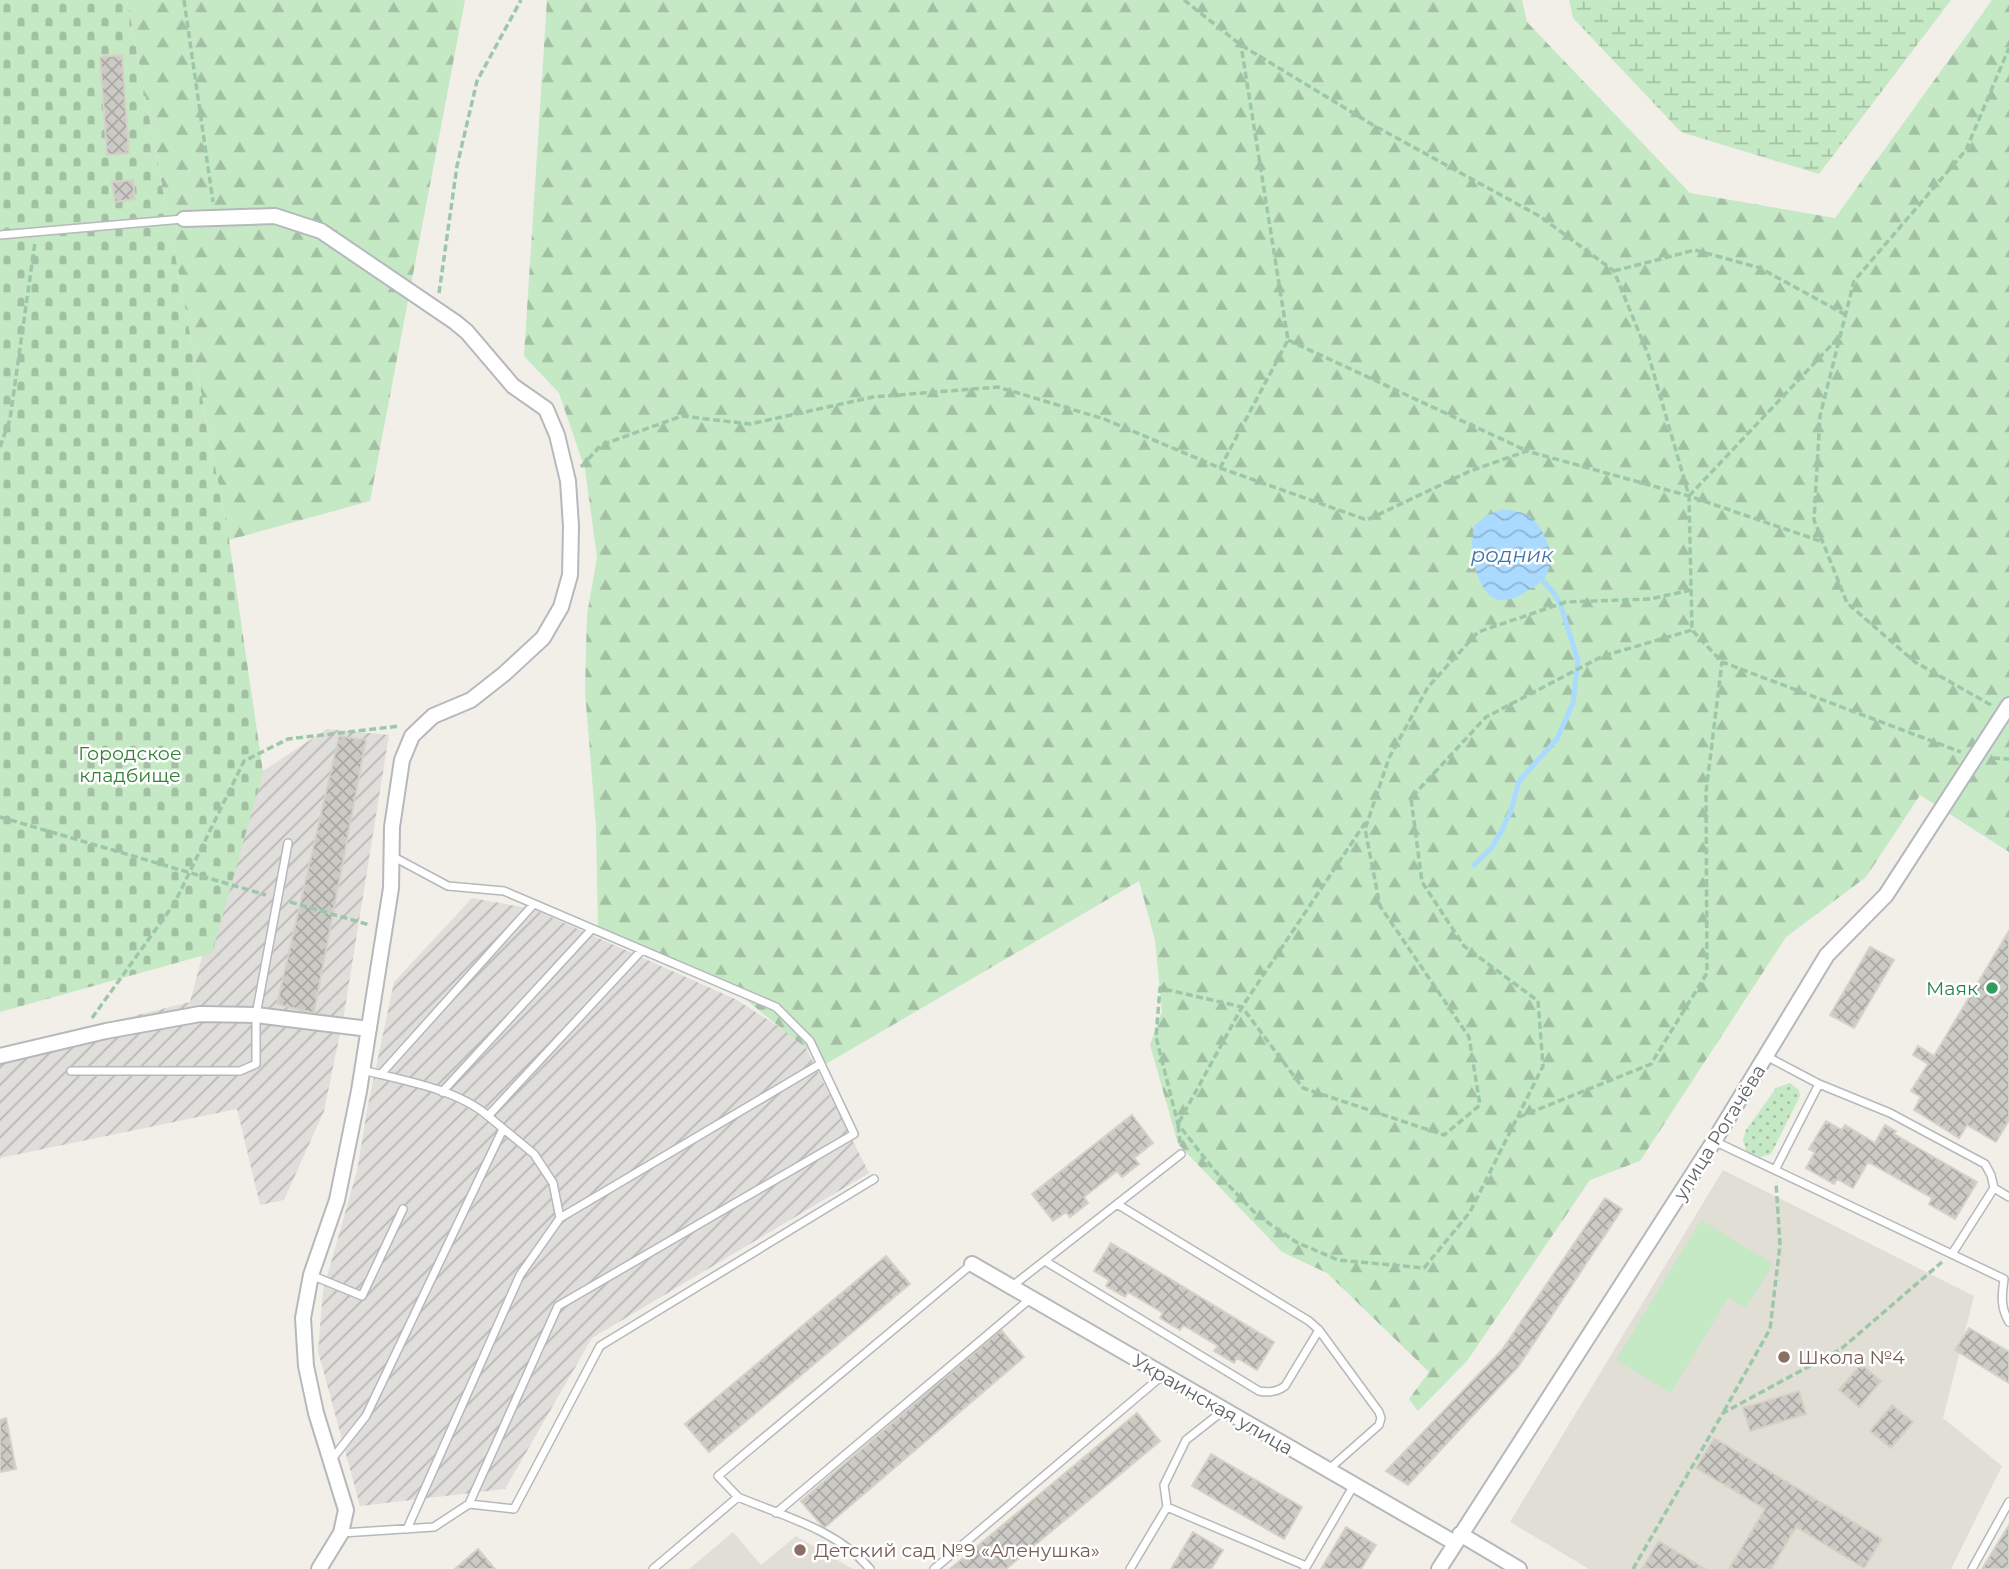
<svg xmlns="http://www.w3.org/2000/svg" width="2009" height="1569" font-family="Montserrat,sans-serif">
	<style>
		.industrial { fill: url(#industrial-furrows) }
		.education { fill: #e1ded6 }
		.grass { fill: url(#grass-dots) }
		.forest { fill: url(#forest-firs) }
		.wetland { fill: url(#wetland-marsh) }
		.cemetery { fill: url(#cemetery-stones) }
		.pitch { fill: #c5e8c5 }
		.water { fill: url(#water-waves) }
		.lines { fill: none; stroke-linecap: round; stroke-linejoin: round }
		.stream { stroke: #aadaff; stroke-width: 5 }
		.building { fill: url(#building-cross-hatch); stroke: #d6d1c6; stroke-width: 2 }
		.service-casing { stroke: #b5b8bc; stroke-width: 10 }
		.minor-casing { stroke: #b5b8bc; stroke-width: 18 }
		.path { stroke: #9cc7a9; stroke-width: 3.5; stroke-dasharray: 7 3.5; stroke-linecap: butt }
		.service { stroke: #fff; stroke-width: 7 }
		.minor { stroke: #fff; stroke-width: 14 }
		.leisure-dot { fill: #2e9e5b; stroke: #fff; stroke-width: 2.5 }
		.education-dot { fill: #8d6e63; stroke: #fff; stroke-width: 2.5 }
		.labels { text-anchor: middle; stroke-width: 5; stroke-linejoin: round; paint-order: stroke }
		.park-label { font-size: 19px; fill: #348238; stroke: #fff }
		.leisure-label { font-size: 19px; fill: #27864d; stroke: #fff; text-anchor: end }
		.street-label { font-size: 19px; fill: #5f6368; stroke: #fff }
		.education-label { font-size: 19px; fill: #785e54; stroke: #fff; text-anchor: start }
		.water-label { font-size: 21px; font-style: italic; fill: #4174aa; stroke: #fff }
	</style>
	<defs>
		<pattern id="industrial-furrows" width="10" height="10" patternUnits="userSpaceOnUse" patternTransform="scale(1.75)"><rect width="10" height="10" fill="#e0deda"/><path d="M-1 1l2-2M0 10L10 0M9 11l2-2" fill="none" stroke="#b9b8b5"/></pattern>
		<pattern id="grass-dots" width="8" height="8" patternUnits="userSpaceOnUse" patternTransform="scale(1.75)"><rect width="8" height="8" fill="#c5e8c5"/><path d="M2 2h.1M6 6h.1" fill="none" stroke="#a3c0a4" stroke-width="1.8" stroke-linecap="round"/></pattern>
		<pattern id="forest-firs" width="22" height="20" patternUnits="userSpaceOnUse" patternTransform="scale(1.75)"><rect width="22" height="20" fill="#c5e8c5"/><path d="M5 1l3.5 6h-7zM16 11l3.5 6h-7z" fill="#a3c0a4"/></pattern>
		<pattern id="wetland-marsh" width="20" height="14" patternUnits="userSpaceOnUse" patternTransform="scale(1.75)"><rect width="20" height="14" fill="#c5e8c5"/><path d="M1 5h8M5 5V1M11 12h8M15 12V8" fill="none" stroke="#a3c0a4"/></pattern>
		<pattern id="cemetery-stones" width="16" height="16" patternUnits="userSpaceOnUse" patternTransform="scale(1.75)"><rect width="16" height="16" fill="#c5e8c5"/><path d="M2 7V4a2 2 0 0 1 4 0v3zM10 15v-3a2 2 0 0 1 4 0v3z" fill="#a3c0a4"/></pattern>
		<pattern id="water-waves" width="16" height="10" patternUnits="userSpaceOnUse" patternTransform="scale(1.75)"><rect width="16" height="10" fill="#aadaff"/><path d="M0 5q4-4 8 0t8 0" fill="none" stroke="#8eb4d2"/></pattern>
		<pattern id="building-cross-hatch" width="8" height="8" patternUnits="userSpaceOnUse" patternTransform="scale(1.75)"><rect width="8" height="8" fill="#cccac5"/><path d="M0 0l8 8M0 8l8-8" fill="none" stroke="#a9a8a4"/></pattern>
	</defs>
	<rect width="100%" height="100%" fill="#f1efe8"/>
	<path class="industrial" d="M327,729L389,735L344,1014L324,1111L284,1200L260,1205L237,1109L0,1158V1049L190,1002L249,780Z
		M472,898L533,909L735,999L803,1042L869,1173L592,1338L505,1489L360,1506L318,1351L323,1291L357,1171L367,1110L394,982Z"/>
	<path class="education" d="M1723,1170L1974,1296L1943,1418L2002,1466L1951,1569H1589L1510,1522Z
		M733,1532L761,1565L796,1536L853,1569H689Z"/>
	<path class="grass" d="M1790,1083L1799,1090L1800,1096L1771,1154L1760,1157L1746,1151L1743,1139L1746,1130L1776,1088Z"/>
	<path class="forest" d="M127,0H465L370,501L229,540Z
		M547,0H1522L1527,22L1690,193L1835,218L1992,0H2009V852L1920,795L1866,877L1786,937L1640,1161L1590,1180L1467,1361L1418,1411L1409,1399L1429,1372L1327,1273L1282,1252L1178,1144L1150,1045L1162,1011L1155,940L1139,881L826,1064L735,991L669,957L598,932L596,827L585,691L587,615L597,557L585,469L559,393L524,356Z"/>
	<path class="wetland" d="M1569,0H1951L1819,174L1681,132L1573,18Z"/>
	<path class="cemetery" d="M0,0H127L229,540L263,772L212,953L0,1012Z"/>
	<path class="pitch" d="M1701,1220L1773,1264L1746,1308L1728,1298L1671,1393L1616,1360Z"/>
	<path class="water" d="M1502,509C1525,512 1533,514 1544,535C1552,549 1553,567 1543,580C1539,585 1530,589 1525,592C1519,597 1508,601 1500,600C1481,598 1472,563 1472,547C1471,540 1474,532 1474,526L1486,516Z"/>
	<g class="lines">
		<path class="stream" d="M1474,865L1492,847L1502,830L1511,811L1519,781L1557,739L1573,703L1578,661L1560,603L1553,592L1543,581"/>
	</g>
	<path class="building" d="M122,55L129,153L107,155L100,57Z
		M133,180L135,199L115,202L112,182Z
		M339,736L366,740L314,1013L277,1004Z
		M2009,931V1120L1996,1142L1967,1125L1959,1138L1914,1110L1921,1097L1911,1091L1928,1064L1913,1055L1918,1046L1934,1056Z
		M1870,947L1894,960L1854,1028L1830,1015Z
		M1132,1115L1153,1143L1134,1158L1139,1164L1122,1177L1117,1171L1084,1197L1088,1203L1070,1217L1066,1212L1053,1221L1032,1194Z
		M1826,1121L1842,1130L1845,1125L1875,1143L1885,1125L1896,1131L1894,1134L1977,1182L1955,1219L1929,1204L1932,1198L1868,1162L1853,1188L1837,1179L1834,1184L1806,1168L1815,1152L1809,1149Z
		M1605,1198L1622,1209L1518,1367L1408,1485L1386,1471L1502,1350Z
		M1111,1243L1274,1342L1257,1370L1237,1358L1234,1363L1214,1351L1218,1346L1183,1325L1180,1330L1160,1318L1163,1313L1128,1292L1125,1297L1106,1286L1109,1280L1094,1271Z
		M886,1256L910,1284L709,1452L685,1424Z
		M1969,1328L2009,1352V1383L1955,1350Z
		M1001,1330L1024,1357L824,1528L801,1501Z
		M1861,1364L1881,1381L1859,1407L1839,1390Z
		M1799,1391L1806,1414L1750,1431L1743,1408Z
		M1892,1405L1913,1422L1891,1448L1870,1431Z
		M1137,1413L1160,1441L1006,1569H950Z
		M6,1418L16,1469L0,1472V1420Z
		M1714,1438L1882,1539L1864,1568L1796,1527L1771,1569H1729L1765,1509L1696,1468Z
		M1211,1454L1302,1507L1284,1539L1192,1486Z
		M2009,1525V1569H1982Z
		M1346,1527L1376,1545L1361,1569H1321Z
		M1193,1532L1223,1550L1211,1569H1171Z
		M1659,1541L1705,1569H1642Z
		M478,1549L495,1569H455Z"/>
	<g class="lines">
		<defs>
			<path id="service" d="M0,235L183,219
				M392,856L448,886L504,891L776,1007L810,1041L854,1134L558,1306L469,1504
				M1766,1056L1819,1084L1890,1113L1985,1164L1991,1175L1994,1188L2009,1197
				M362,1070C402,1080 457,1089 488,1116L641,951
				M71,1071H240L256,1064V1015L288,843
				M381,1074L533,905
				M442,1092L591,930
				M488,1116L534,1154L553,1183L560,1218
				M1714,1141L2004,1279C2002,1295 2000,1307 2009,1322
				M1775,1170L1819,1084
				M1117,1204L1309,1321L1319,1330L1379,1412L1381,1418L1379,1425L1328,1470
				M1952,1254L1994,1188
				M1045,1261L1259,1391C1269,1393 1277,1392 1285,1386L1319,1330
				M311,1275L362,1296L403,1209
				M1011,1287L1181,1154
				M1224,1410L1186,1440L1164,1485L1167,1507L1306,1566
				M332,1459L366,1416L503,1129
				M738,1497C783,1516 838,1530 870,1569
				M776,1513L1030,1299
				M407,1529L520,1275L560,1218L820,1064
				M342,1533L434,1527L469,1504L514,1509L600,1346L874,1179
				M653,1569L738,1497L718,1476L972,1264
				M934,1569L1163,1375
				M1130,1569L1167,1507
				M1305,1569L1354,1485
				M1972,1569L2009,1502"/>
			<path id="minor" d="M184,219L275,216L321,231L455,322L467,332L513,386L546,409L557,435L568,481L571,526L570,575L561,607L543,638L504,674L471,700L433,716L412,736L402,760L392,827L391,888L359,1091L337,1200L311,1275L303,1318L306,1366L316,1413L346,1510L341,1533L319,1569
				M0,1056L106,1031L200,1014L256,1015L369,1029
				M972,1264L1455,1543
				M1460,1534L1519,1569
				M1439,1569L1714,1141L1827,955L1886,895L2009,705"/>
		</defs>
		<use href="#service" class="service-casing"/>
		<use href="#minor" class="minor-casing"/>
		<path class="path" d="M184,0L213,202
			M1184,0L1241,45L1373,125L1541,217L1614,271L1649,357L1689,496L1692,630L1722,662L1961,752
			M1614,271L1695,250L1760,268L1846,315
			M439,293L457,166L477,81L521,0
			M1288,340L1525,450
			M0,447L10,419L35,242
			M581,467L601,445L682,416L750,424L873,397L998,387L1104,419L1220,468L1367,520L1470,471L1527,451L1689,496L1823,542
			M1220,468L1288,340L1241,45
			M1689,496L1839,337
			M1691,590L1650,599L1566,602L1478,632L1428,687L1389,758L1365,829L1380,906L1469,1037L1480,1105L1444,1135L1303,1088L1242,1007L1160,988L1156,1037L1178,1124L1214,1170L1257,1215L1296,1242L1338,1260L1424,1268L1470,1212L1543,1066L1538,1001L1464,946L1422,882L1411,798L1486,717L1603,656L1692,630
			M1991,705L1915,662L1847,603L1814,520L1820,416L1854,281L1966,150L2009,48
			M1993,758L2009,759
			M0,817L266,895
			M290,902L370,925
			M92,1018L174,904L244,761L288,739L400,726
			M1519,1117L1651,1064L1707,973L1706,792L1722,662
			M1180,1143L1178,1124L1242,1007L1367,820
			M1724,1411L1770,1329L1780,1245L1776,1182
			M1633,1569L1723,1413L1841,1349L1942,1262"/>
		<use href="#service" class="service"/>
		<use href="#minor" class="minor"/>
	</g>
	<circle class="leisure-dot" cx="1992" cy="988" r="7"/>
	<g class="education-dot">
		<circle cx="1784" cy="1357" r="7"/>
		<circle cx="800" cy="1550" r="7"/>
	</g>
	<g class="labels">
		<g class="park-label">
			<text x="130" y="760">Городское<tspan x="130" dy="22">кладбище</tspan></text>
		</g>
		<g class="leisure-label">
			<text x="1978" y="995">Маяк</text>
		</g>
		<g class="street-label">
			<text transform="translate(1719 1132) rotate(-58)" y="7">улица Рогачёва</text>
			<text transform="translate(1213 1404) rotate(30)" y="7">Украинская улица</text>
		</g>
		<g class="education-label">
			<text x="1798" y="1364">Школа №4</text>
			<text x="814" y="1557">Детский сад №9 «Аленушка»</text>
		</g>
		<g class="water-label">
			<text x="1512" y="562">родник</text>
		</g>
	</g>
</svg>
